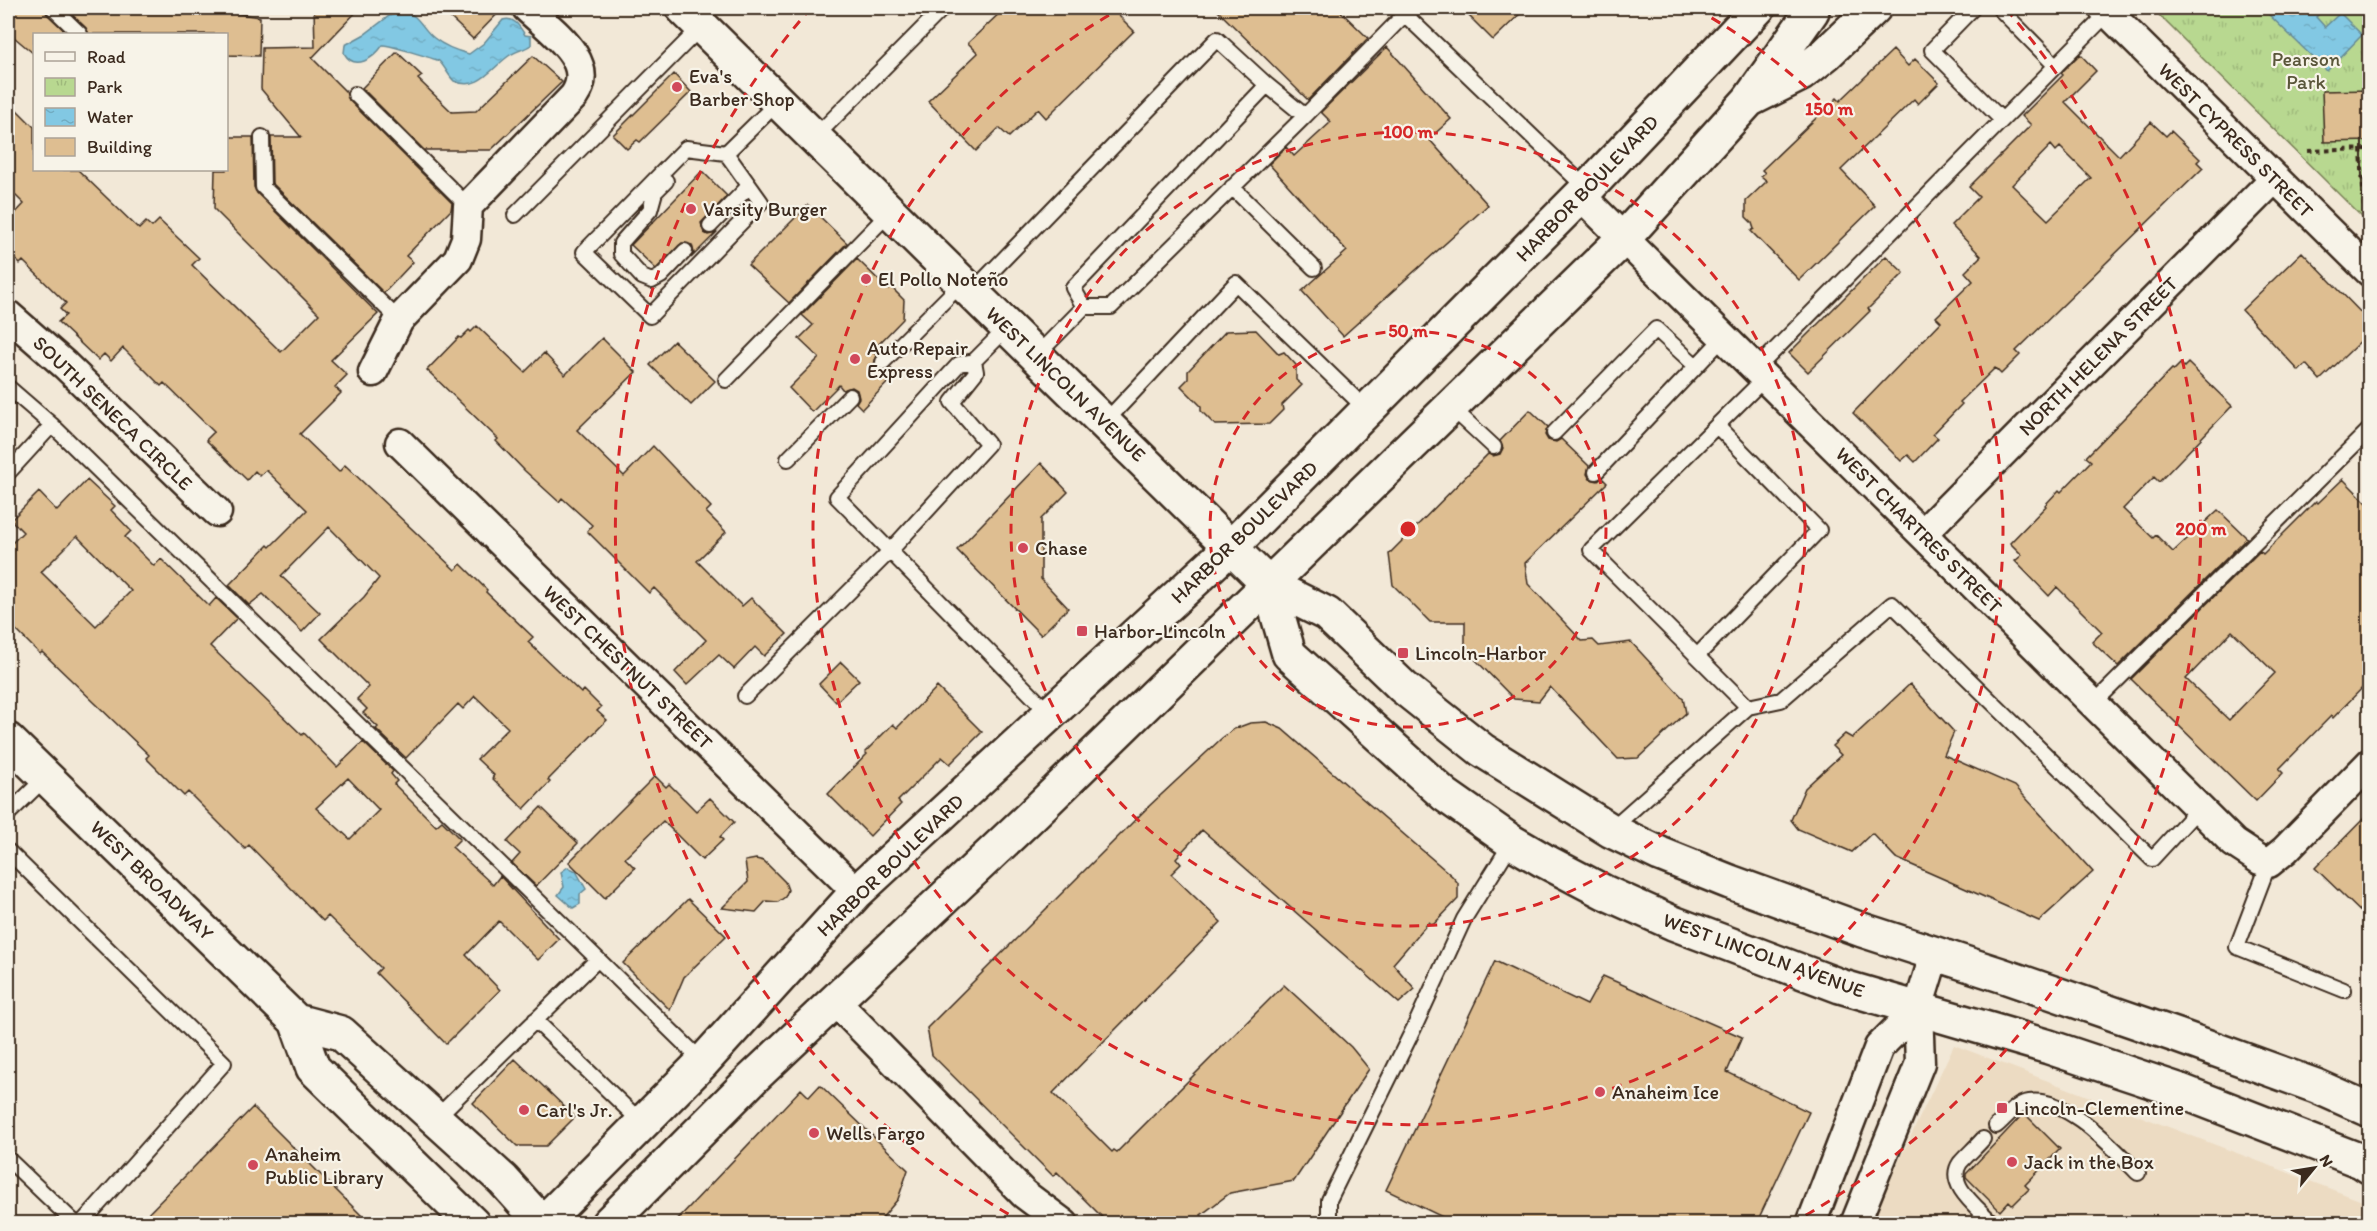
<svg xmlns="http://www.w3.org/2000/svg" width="2377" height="1231" font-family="Itim,sans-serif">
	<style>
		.built { fill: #ecdbc2 }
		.park { fill: url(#park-tufts); stroke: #7a8157; stroke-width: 1.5 }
		.water { fill: url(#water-ripples); stroke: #668994; stroke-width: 1.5 }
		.building { fill: #debe91; stroke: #3b2a1e; stroke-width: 1.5; fill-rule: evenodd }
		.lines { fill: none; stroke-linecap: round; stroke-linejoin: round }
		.service-casing { stroke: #3b2a1e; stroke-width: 18 }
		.minor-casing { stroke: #3b2a1e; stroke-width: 33 }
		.secondary-casing { stroke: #3b2a1e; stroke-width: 38 }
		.primary-casing { stroke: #3b2a1e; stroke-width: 38 }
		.path { stroke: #3b2a1e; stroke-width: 4; stroke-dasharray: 4.5 4.5; stroke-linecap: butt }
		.service { stroke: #f7f3e8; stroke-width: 14 }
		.minor { stroke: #f7f3e8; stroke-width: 28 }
		.secondary { stroke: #f7f3e8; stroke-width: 33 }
		.primary { stroke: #f7f3e8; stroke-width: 33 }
		.ring { fill: none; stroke: #d62828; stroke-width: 3; stroke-dasharray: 10 8 }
		.poi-dot { fill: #d1495b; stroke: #f7f3e8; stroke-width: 2 }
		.labels { text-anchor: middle; stroke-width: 4.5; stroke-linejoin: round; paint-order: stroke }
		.park-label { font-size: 20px; fill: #5a563a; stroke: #f7f3e8 }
		.poi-label { font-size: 20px; fill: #3b2a1e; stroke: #f7f3e8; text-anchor: start }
		.street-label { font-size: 20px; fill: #3b2a1e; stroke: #f7f3e8 }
		.centre { fill: #d62828; stroke: #f7f3e8; stroke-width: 3 }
		.ring-label { font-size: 18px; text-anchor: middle; font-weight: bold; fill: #d62828; stroke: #f7f3e8; stroke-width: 4.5; stroke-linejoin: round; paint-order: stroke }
	</style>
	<defs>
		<pattern id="park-tufts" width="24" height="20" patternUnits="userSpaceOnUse" patternTransform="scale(1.5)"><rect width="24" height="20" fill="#b8d890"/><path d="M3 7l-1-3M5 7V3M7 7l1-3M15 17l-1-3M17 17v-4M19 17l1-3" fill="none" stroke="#9fba7c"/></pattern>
		<pattern id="water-ripples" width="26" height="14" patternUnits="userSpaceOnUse" patternTransform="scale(1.5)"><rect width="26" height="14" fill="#82c8e3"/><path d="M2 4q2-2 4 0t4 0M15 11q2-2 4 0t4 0" fill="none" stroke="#71acc2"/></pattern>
	</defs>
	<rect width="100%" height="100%" fill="#f2e8d7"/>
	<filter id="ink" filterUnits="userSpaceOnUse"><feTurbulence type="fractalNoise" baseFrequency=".0167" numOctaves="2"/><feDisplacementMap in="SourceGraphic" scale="12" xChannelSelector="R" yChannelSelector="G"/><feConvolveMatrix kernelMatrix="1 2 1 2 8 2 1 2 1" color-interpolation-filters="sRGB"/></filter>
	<g filter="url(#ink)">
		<path class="built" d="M1954,1045L2370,1204L2369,1224H1869Z"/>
		<path class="park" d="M2152,8H2369V224Z"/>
		<path class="water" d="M2262,8H2325L2316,17L2325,27L2340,13L2362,35L2327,71Z
			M403,11C419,14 422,29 434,38C444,46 457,51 469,54L484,43L503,20C514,16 520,27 525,35L531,36V45C525,49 517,51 510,55C492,67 479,92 454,81C448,75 445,67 439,61C435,59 387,44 383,45C374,58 355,72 344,53L345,45L365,34L389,16Z
			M568,867L576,871L586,889L580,894V904L573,908L558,895L564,887L561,872Z"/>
		<path class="building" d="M8,8H44L47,14L68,34H34V54L8,32Z
			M65,8H228L233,13L260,17L259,56L226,55V34H89L86,28Z
			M314,8H360L312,58L346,92L349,100L452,203L451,210L406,256L413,262L384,293L272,183L271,137H301L261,89L262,48L315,47Z
			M440,8H503L473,39Z
			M1005,8H1111L1134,31L1046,118L1038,109L1009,137L999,128L976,151L928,101L978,53L968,43Z
			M1215,8H1337L1368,38L1308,100Z
			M1461,8H1526L1493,40Z
			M1387,47L1451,119L1429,139L1488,205L1343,336L1302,291L1347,251L1269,164L1286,147L1294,156L1331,122L1321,112Z
			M1893,50L1908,66L1915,59L1939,83L1918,104L1914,99L1841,170L1875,206L1799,280L1751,231L1754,229L1752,223L1746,217V201L1767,181L1761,176L1765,173L1762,170L1837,98L1840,101Z
			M397,52L422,76L418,79L452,112L476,111L533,56L562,82L491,150H424L362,88Z
			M2080,54L2096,71L2065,102L2119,156L2151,122L2166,136L2171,131L2200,159L2197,162L2203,168L2016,351L2020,355L2001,374L1995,368L1960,402L1962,404L1933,434L1938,438L1915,462L1908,455L1901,461L1853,413L1941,322L1936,317L1973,281L1965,272L1981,256L1951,225L1979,197L1969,187L2031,125L2022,116L2063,75L2061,73ZM2051,145L2056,151L2060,147L2091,178L2048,220L2012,185Z
			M674,74L691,92L640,142L637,140L627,149L613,135Z
			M2370,90V141L2324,142L2322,91Z
			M8,101L34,127V170H78L139,229L146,222L152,227L159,220L199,258L192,265L281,352L319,314L214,209L215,170H226V137H253L254,187L257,193L378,314L331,360L347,375L335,387L341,393L300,434L339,472L345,465L455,570L461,564L487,590L486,592L533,637L528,642L581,693L584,690L601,707L597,711L607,720L548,780L550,782L524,809L492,778L494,775L477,759L508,728L475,696L463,709L458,704L406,758L376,729L378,727L363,713L367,709L357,699L369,687L321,639L364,597L379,578L329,527L281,576L320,613L302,632L263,594L249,605L229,585L268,545L270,547L307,510L266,470L260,476L255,471L247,480L206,440L214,432L164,383L161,386L123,348L111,361L104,354L98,360L58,322L66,315L60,309L66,303L23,261L20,264L8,252V221L24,204L8,188Z
			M702,171L727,196L701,223L704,233L708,235L716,233L691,258L694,253L692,245L682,243L656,269L631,245Z
			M808,205L847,243L789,303L748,265Z
			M2302,252L2370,322V332L2320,380L2306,364L2299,371L2242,310Z
			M1886,256L1904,273L1868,309L1870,311L1808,372L1789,353Z
			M857,259L888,289L890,286L904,300L903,319L872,351L877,356L874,364L877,369L885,371L890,368L896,374L862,409L856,403L859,398L857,390L852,387L843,390L839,385L812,412L789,388L819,358L799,339L813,325L802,315Z
			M477,326L525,372L544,353L565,375L602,338L636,372L577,430L624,476L653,446L711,507L706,512L726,532L697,561L742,606L751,598L787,634L764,656L755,647L734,669L719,655L687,685L675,672L706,640L654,588L649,593L587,531L592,525L562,498L559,502L525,471L496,441L498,439L427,370L459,337L461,338L469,330L471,332Z
			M1256,330L1279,354L1284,352L1296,365V380L1302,385L1282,405L1283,410L1269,424L1215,425L1201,411V406L1181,386L1188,379V371L1226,331Z
			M674,341L715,381L691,405L650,365Z
			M2188,363L2232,406L2159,482L2154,477L2123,509L2153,538L2156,535L2173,552L2218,510L2247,538L2118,666L2092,642L2102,632L2057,587L2049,596L2015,561L2022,555L2010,543L2046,506L2045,505L2059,490L2061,492L2091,461L2086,457L2172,369L2174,370L2180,364L2184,367Z
			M1530,410L1548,427L1545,435L1548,440L1556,442L1561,439L1589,466L1587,474L1590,479L1598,481L1602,478L1607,483L1525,563L1528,584L1582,641L1593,640L1599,646L1631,642L1683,698L1686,713L1638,758L1618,759L1550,687L1539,701L1514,699L1465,649V622H1430L1393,585L1389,554L1488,454L1493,456L1500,454L1503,448L1500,441Z
			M1041,463L1068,492L1041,519V579L1068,608L1041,635L957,550Z
			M2343,479L2370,506V680L2333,718L2331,716L2279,769L2283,773L2256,801L2131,679L2260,551L2263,554L2316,501L2318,503ZM2232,631L2275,673L2229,720L2186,679Z
			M87,480L115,506L111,510L131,531L125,537L154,566L161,559L209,606L216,598L237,618L210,646L302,735L304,733L337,767L363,742L393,771L391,774L397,781L394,784L436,826L442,821L460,839L452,847L493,885L500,876L559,939L538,960L499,921L466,955L500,990L446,1044L376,973L381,968L328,916L323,921L249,845L245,849L188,792L184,796L146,758L149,755L42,652L40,654L8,622V547L23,532L11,520L39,492L57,511ZM77,536L131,591L96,626L41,572ZM348,778L379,810L350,839L316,808Z
			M841,662L859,680L836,702L819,684Z
			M1910,684L1954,732L1944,755L2015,786L2093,872L2039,921L1896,858L1872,833L1852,852L1798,829L1791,820L1805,788L1841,755L1832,746L1845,734L1852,738Z
			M937,687L982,732L950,764L942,757L898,801L901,804L870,836L828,794L867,754L865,752L893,724L897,728Z
			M1266,722L1282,729L1452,876L1458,883V899L1433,925L1429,922L1393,964L1415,989L1399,1003L1202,830L1176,858L1181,864L1171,874L1221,922L1053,1093L1112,1152L1114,1150L1117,1152L1284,985L1351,1047L1369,1069L1294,1181L1230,1193L1201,1215L1207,1224H1109L1057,1172L1053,1176L932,1055L927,1028L1147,808L1222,738L1234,729L1250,723Z
			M655,776L666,787L669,784L696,811L710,798L734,822L720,837L723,840L702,860L663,821L625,858L635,868L605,898L569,862Z
			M541,807L578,843L536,886L512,863L520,854L507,842Z
			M2370,812V921L2315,868Z
			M756,859L764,861L785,882L788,890L785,897L778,902L766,901L756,912L722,908L748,882L745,861Z
			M688,899L726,936L684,977L670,1010L623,963Z
			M1495,961L1587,1005L1603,976L1742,1037L1727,1072L1809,1112L1756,1224H1457L1386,1190Z
			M515,1059L575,1117L546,1146H517L473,1103Z
			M820,1085L908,1170L898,1199L877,1224H673L801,1089L809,1097Z
			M253,1107L370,1224H138Z
			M2024,1113L2060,1149L2025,1185L2029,1189L2013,1205L2009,1201L2000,1211L1966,1177V1174Z"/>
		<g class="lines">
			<defs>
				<path id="service" d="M53,8L80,34
					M1398,8L1587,189
					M1973,8L1932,50L2002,120
					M1999,8L2056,66
					M1267,85L1305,116L1405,14
					M355,94L468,206
					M262,137L263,187L399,320
					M814,138L943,8
					M686,148L726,153L761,202L650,316L584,252Z
					M726,153L778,102
					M666,181L655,192L650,210L621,243V254L642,277L652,281L661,276L685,251
					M1232,187L1314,268
					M515,215L702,26
					M710,226L749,186
					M971,293L1217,39L1267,85L1073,288L1084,307L1036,356
					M1084,307H1111L1305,116
					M1007,328L974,361L959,364L837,497L1050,714
					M883,362L962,283
					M1756,369L2108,13
					M726,380L891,211
					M8,387L52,425L703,1062
					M1451,407L1494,447
					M1105,422L1236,283L1367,410
					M1554,433L1656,329L1696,366
					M788,459L850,396
					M1596,472L1724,337
					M8,473L52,425
					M1697,656L1819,530L1717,426
					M745,696L890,551L988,444L952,402L976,372L974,361
					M2094,703L2370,429
					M1748,707L1591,550L1765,378
					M8,814L46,777
					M1610,830L1748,707L1781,700L1892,604L2152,859L2199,808
					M8,851L224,1063L81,1224
					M2269,863L2237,947L2344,990
					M535,1020L642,1123
					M435,1119L598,959
					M1996,1126C2004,1120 2014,1106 2024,1103C2063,1091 2114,1149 2138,1173
					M1983,1139C1976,1147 1967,1155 1960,1163C1945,1185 1980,1209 1993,1224
					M8,1159L76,1224
					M1329,1224V1200L1414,1028L1464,919L1512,842"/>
				<path id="minor" d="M2103,8L2370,272
					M1580,195L2234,843L2260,860L2269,863L2285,850L2370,763
					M8,315L65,365L217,512
					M373,372L399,320L458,259L466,239L468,206L574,96C598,61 550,30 527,8
					M400,443L857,892
					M1923,533L2274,179
					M836,1002L1024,1194L1064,1224
					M1811,1224L1879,1047L1918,1008
					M1855,1224L1920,1063L1918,1008L1935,953"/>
				<path id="secondary" d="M8,740L296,1021L313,1068L473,1224
					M296,1021L341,1033L503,1180L543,1224"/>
				<path id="primary" d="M683,8L1269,585L1327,614L1403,687L1482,750L1610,830L1660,854L1730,882L1862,930L2001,975L2178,1036L2316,1086L2370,1110
					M1751,99L1801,74L1826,54L1874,8
					M1269,585L1289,654L1445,795L1512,842L1543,860L1604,892L1673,923L1840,986L2049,1047L2178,1090L2361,1161L2370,1167
					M542,1224L703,1062L857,892L1232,546L1587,189L1758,8
					M608,1224L752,1079L1030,817L1624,238L1749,100L1812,11V8"/>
			</defs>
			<use href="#service" class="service-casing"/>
			<use href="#minor" class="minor-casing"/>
			<use href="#secondary" class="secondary-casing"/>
			<use href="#primary" class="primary-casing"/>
			<path class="path" d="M2361,149L2364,207
				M2308,151L2370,149"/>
			<use href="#service" class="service"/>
			<use href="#minor" class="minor"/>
			<use href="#secondary" class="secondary"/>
			<use href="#primary" class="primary"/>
		</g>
	</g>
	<g class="ring">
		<circle cx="1408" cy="529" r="198"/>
		<circle cx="1408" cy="529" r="397"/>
		<path d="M1696 9A595 595 0 1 1 1120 9"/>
		<path d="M1024 1223A793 793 0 0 1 810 9M2006 9A793 793 0 0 1 1792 1223"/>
	</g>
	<g class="poi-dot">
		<circle cx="677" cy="87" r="6"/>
		<circle cx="691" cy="209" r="6"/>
		<circle cx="866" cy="279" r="6"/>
		<circle cx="855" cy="359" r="6"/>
		<circle cx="1023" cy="548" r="6"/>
		<rect x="1076" y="625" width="12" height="12" rx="3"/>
		<rect x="1397" y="647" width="12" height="12" rx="3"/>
		<circle cx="1600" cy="1092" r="6"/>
		<rect x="1996" y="1102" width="12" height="12" rx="3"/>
		<circle cx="524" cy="1110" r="6"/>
		<circle cx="814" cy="1133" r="6"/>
		<circle cx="2012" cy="1162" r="6"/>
		<circle cx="253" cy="1165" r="6"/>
	</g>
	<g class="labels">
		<g class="park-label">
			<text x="2306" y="66">Pearson<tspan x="2306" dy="23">Park</tspan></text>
		</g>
		<g class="poi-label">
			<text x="689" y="83">Eva's<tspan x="689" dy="23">Barber Shop</tspan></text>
			<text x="703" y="216">Varsity Burger</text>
			<text x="878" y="286">El Pollo Noteño</text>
			<text x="867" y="355">Auto Repair<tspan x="867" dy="23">Express</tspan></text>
			<text x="1035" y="555">Chase</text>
			<text x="1094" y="638">Harbor-Lincoln</text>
			<text x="1415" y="660">Lincoln-Harbor</text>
			<text x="1612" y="1099">Anaheim Ice</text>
			<text x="2014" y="1115">Lincoln-Clementine</text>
			<text x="536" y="1117">Carl's Jr.</text>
			<text x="826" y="1140">Wells Fargo</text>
			<text x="265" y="1161">Anaheim<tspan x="265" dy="23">Public Library</tspan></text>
			<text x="2024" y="1169">Jack in the Box</text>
		</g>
		<g class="street-label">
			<text transform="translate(2236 140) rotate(45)" y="7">WEST CYPRESS STREET</text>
			<text transform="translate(1587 188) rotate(-46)" y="7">HARBOR BOULEVARD</text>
			<text transform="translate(2098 356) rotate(-45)" y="7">NORTH HELENA STREET</text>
			<text transform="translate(1066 384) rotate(44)" y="7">WEST LINCOLN AVENUE</text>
			<text transform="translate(113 413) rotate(44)" y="7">SOUTH SENECA CIRCLE</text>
			<text transform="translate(1919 530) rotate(45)" y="7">WEST CHARTRES STREET</text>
			<text transform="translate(1244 532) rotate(-44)" y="7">HARBOR BOULEVARD</text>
			<text transform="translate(628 667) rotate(44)" y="7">WEST CHESTNUT STREET</text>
			<text transform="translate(890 865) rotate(-44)" y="7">HARBOR BOULEVARD</text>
			<text transform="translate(152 880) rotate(44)" y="7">WEST BROADWAY</text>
			<text transform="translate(1764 955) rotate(20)" y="7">WEST LINCOLN AVENUE</text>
		</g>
	</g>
	<circle cx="1408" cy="529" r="9" class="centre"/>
	<g class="ring-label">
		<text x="1829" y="115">150 m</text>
		<text x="1408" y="138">100 m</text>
		<text x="1408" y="337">50 m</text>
		<text x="2201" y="535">200 m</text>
	</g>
	<rect width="2377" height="1231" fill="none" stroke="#f7f3e8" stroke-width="30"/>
	<rect x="15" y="15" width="2347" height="1201" fill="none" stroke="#3b2a1e" stroke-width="2" filter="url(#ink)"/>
	<rect x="33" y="33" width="195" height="138" fill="#f7f3e8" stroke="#aca397" stroke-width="1.5"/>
	<rect x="45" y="52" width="30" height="9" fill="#f7f3e8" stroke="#aca397" stroke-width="1.5"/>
	<text x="87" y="63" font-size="18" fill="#3b2a1e">Road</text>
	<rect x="45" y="78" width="30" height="18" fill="url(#park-tufts)" stroke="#aca397" stroke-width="1.5"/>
	<text x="87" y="93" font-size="18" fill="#3b2a1e">Park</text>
	<rect x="45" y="108" width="30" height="18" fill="url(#water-ripples)" stroke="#aca397" stroke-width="1.5"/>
	<text x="87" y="123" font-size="18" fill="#3b2a1e">Water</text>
	<rect x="45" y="138" width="30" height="18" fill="#debe91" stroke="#aca397" stroke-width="1.5"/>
	<text x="87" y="153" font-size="18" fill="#3b2a1e">Building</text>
	<g transform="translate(2314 1168) rotate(60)" stroke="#f7f3e8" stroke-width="4.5" paint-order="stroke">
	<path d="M0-4.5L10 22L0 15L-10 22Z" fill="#3b2a1e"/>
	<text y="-9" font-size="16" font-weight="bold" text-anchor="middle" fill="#3b2a1e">N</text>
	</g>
</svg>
